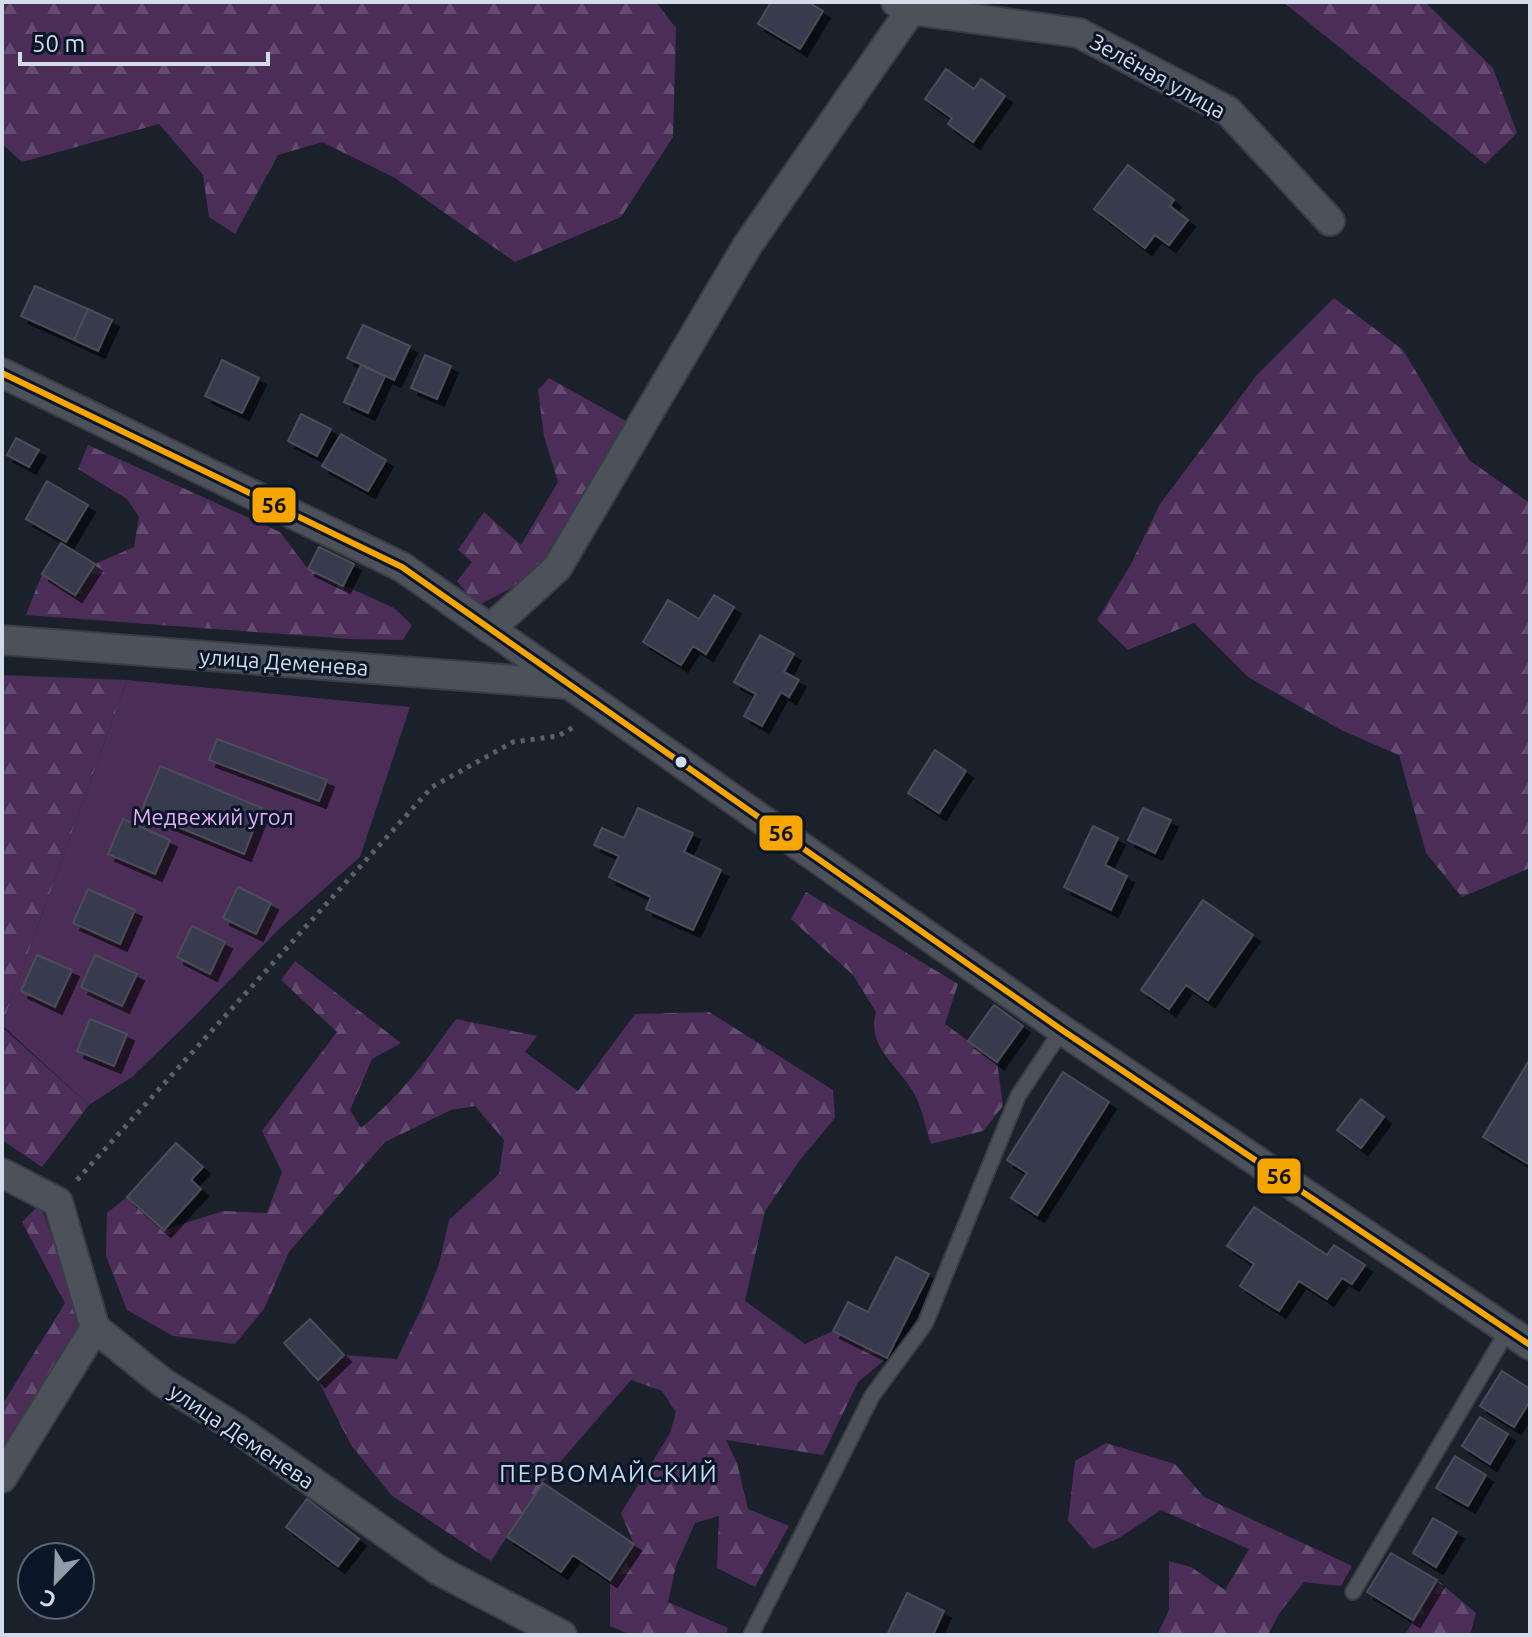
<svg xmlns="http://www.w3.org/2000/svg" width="1532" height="1637" font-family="Ubuntu,sans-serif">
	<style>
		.green { fill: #4b2d58 }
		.forest { fill: url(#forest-firs) }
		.building { fill: #393a4d; stroke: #4a4d57; stroke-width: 2; filter: url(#shadow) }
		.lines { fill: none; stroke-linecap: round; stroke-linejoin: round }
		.lane-casing { stroke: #383d46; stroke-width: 18 }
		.street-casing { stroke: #383d46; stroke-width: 32 }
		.path { stroke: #5b6168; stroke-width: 5; stroke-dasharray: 4 6; stroke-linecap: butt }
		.lane { stroke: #4d525a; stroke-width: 14 }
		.street { stroke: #4d525a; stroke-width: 28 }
		.bus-1-casing { stroke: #0a1628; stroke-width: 12 }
		.bus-1 { stroke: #f7a600; stroke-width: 6 }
		.bus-dot { fill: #d3dce9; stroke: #0a1628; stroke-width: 3 }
		.labels { text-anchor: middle; stroke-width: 6; stroke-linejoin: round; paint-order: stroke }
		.street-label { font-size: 22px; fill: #d3dce9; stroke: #0a1628 }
		.park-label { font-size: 22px; fill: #e7adfb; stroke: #0a1628 }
		.neighbourhood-label { font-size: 24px; letter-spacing: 2px; fill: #c6d7f1; stroke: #0a1628 }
		.line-badge { stroke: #0a1628; stroke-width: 3 }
		.pale-badge-label { font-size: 22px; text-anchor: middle; font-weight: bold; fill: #111 }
	</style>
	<defs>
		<pattern id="forest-firs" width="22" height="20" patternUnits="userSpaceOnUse" patternTransform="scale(2)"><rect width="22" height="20" fill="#4b2d58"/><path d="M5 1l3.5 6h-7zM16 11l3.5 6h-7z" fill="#644b70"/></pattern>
		<filter id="shadow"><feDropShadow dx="7" dy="7" stdDeviation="0" flood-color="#0009"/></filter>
	</defs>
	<rect width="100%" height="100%" fill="#1a212b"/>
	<path class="green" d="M127,680L410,707L360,857L279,929L193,1018L132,1077L89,1105L2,1025Z"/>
	<path class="forest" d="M2,2H656L676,28L673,137L621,217L515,262L395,178L322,142L278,155L235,234L209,217L203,175L159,124L22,162L2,144Z
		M1283,2H1425L1493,68L1517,133L1485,164Z
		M1334,298L1403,350L1469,460L1530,503V868L1462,897L1426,853L1399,755L1343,731L1248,677L1194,623L1128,650L1097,620L1130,566L1160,504L1256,376Z
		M549,378L626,421L544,571L477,606L457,581L472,562L458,550L484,512L521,545L558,482L544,436L538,390Z
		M88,445L280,532L308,569L394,608L412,625L403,640L350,639L26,615L42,574L75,595L95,564L134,547L139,517L127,499L78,469Z
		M2,675L127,680L2,1025Z
		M806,892L958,984L945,1024L997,1062L1003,1106L983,1131L931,1144C925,1127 922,1105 912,1090C897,1065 866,1046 876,1012L853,975L791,919Z
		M295,961L401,1043L372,1059L350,1110L361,1128C402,1094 425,1062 456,1019L537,1036L525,1052L578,1091L635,1014L709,1012L833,1090L835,1118L800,1160L765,1211L745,1301L805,1344L833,1331L887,1358L858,1382L823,1455L726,1440L737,1463L748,1509L789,1526L755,1587L717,1568L719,1516L695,1523L676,1566L668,1602L728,1628L726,1635H631L610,1626V1580L634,1544L621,1513L670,1433L676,1412L662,1391L631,1380L543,1482L491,1561L391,1495L351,1445L318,1380L344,1355L397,1359L422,1307L439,1264L449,1220L499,1174L504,1140L475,1106L451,1110L385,1142L289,1252L264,1309L235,1344L173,1336L127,1310L106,1256L107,1213L127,1197L164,1230L223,1211L267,1213L282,1172L262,1131L337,1032L281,980Z
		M2,1027L89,1105L42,1167L2,1140Z
		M40,1204L83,1321L2,1450V1405L65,1303L22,1222Z
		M1106,1443L1175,1464L1204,1497L1352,1566L1341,1586L1304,1582L1280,1612L1268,1635H1157L1169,1610V1561L1191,1567L1225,1590L1249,1549L1161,1510L1119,1538L1093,1549L1068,1521L1075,1461Z
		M1437,1580L1476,1613L1470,1635H1405Z"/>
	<path class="building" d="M771,2H808L823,11L800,49L758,24Z
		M946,69L974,89L981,79L1005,96L973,142L948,124L952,118L925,99Z
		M1128,165L1174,200L1170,206L1188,220L1169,245L1155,235L1145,248L1094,209Z
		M35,286L88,309L74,340L21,316Z
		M88,309L112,320L98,351L74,340Z
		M363,325L410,346L394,380L347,358Z
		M425,355L451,366L437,399L411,388Z
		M222,360L259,378L242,413L205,396Z
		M361,365L385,376L368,413L344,402Z
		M301,414L331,429L317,456L288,441Z
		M341,434L386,460L368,491L322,466Z
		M16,438L39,450L29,467L7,455Z
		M47,481L88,505L66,542L26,519Z
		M61,543L95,564L75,595L42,574Z
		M319,547L354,564L343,586L308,569Z
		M714,595L734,607L706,654L693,646L681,665L643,642L668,600L699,619Z
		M760,635L794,654L784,672L799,680L789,697L781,692L762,726L744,716L756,694L734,682Z
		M217,739L327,780L319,801L209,760Z
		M935,750L966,771L939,813L908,793Z
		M160,766L262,808L244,854L141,812Z
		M638,808L693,833L684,852L721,870L693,930L646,909L651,897L609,877L619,856L594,845L602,828L624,838Z
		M1143,808L1171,820L1155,853L1128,840Z
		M123,819L170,840L155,874L108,854Z
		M1093,826L1118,838L1105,865L1127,876L1111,910L1064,887Z
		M238,887L271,903L256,934L223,918Z
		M88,889L135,910L120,944L73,923Z
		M1203,900L1253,935L1208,1000L1186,985L1169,1009L1141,990Z
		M192,926L225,942L210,974L177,957Z
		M37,955L72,970L55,1007L21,991Z
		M95,955L137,974L122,1006L81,987Z
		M994,1005L1023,1026L997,1062L968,1041Z
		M90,1019L127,1034L114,1066L77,1051Z
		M1528,1062L1530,1063V1165L1483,1137Z
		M1063,1072L1109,1102L1037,1215L1011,1198L1027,1173L1007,1160Z
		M1361,1099L1384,1117L1361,1148L1337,1130Z
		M176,1143L203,1167L191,1180L201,1189L164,1230L127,1197Z
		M1254,1207L1327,1255L1334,1245L1365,1265L1352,1284L1342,1278L1327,1299L1299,1281L1279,1311L1240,1286L1254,1264L1227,1246Z
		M896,1257L929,1274L887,1358L833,1331L848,1302L868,1312Z
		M310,1319L344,1355L318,1380L284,1343Z
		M1502,1371L1530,1389V1401L1514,1427L1480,1406Z
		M1480,1417L1508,1434L1490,1464L1462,1446Z
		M1455,1456L1486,1475L1468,1506L1436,1488Z
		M543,1483L634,1544L610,1580L573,1555L561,1572L507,1537Z
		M307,1499L359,1539L338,1566L286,1527Z
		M1433,1518L1457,1532L1436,1567L1413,1553Z
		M1391,1553L1437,1580L1413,1620L1367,1592Z
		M907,1593L944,1611L933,1635H887Z"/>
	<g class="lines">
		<defs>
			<path id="lane" d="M1353,1592L1508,1330
				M751,1635L872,1396L925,1324L1018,1096L1062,1030"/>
			<path id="street" d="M896,2L911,10L1079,33L1228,111L1330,221
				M2,373L402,567L1062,1030L1530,1345
				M490,629L557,568L747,246L911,10
				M2,640L566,684
				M2,1173L58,1202L95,1328L162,1382L236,1428L438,1570L562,1635
				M2,1478L95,1328"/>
		</defs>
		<use href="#lane" class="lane-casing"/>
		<use href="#street" class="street-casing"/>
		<path class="path" d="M77,1180L432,787L513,742L558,736L577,725"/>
		<use href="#lane" class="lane"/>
		<use href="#street" class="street"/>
		<defs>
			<path id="bus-1" d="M2,373L402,567L1062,1030L1530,1345"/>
		</defs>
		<use href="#bus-1" class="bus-1-casing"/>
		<use href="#bus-1" class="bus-1"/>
	</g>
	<circle class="bus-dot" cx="681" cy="762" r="7"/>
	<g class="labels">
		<g class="street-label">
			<text transform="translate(1158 76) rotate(29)" y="8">Зелёная улица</text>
			<text transform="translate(284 662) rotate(4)" y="8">улица Деменева</text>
			<text transform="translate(242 1436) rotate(34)" y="8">улица Деменева</text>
		</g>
		<g class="park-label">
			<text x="213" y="825">Медвежий угол</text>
		</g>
		<g class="neighbourhood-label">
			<text x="609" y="1482">ПЕРВОМАЙСКИЙ</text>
		</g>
	</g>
	<g class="line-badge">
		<rect x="251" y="486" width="46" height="38" rx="8" fill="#f7a600"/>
		<rect x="758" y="814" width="46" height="38" rx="8" fill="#f7a600"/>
		<rect x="1256" y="1157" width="46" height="38" rx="8" fill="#f7a600"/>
	</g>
	<g class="pale-badge-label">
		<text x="274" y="513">56</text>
		<text x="781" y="841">56</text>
		<text x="1279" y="1184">56</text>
	</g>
	<rect width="1532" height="1637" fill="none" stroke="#d3dce9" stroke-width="8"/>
	<g transform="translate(56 1581) rotate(203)"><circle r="38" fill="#0a1628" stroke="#5a6575" stroke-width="2"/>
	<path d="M0-6L14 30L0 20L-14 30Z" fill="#929ba6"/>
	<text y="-12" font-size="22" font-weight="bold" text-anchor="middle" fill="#d3dce9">С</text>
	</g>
	<path d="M20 52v12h248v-12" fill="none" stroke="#d3dce9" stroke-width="4"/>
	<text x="32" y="52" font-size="24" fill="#d3dce9" stroke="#0a1628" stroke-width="6" paint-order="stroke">50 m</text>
</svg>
